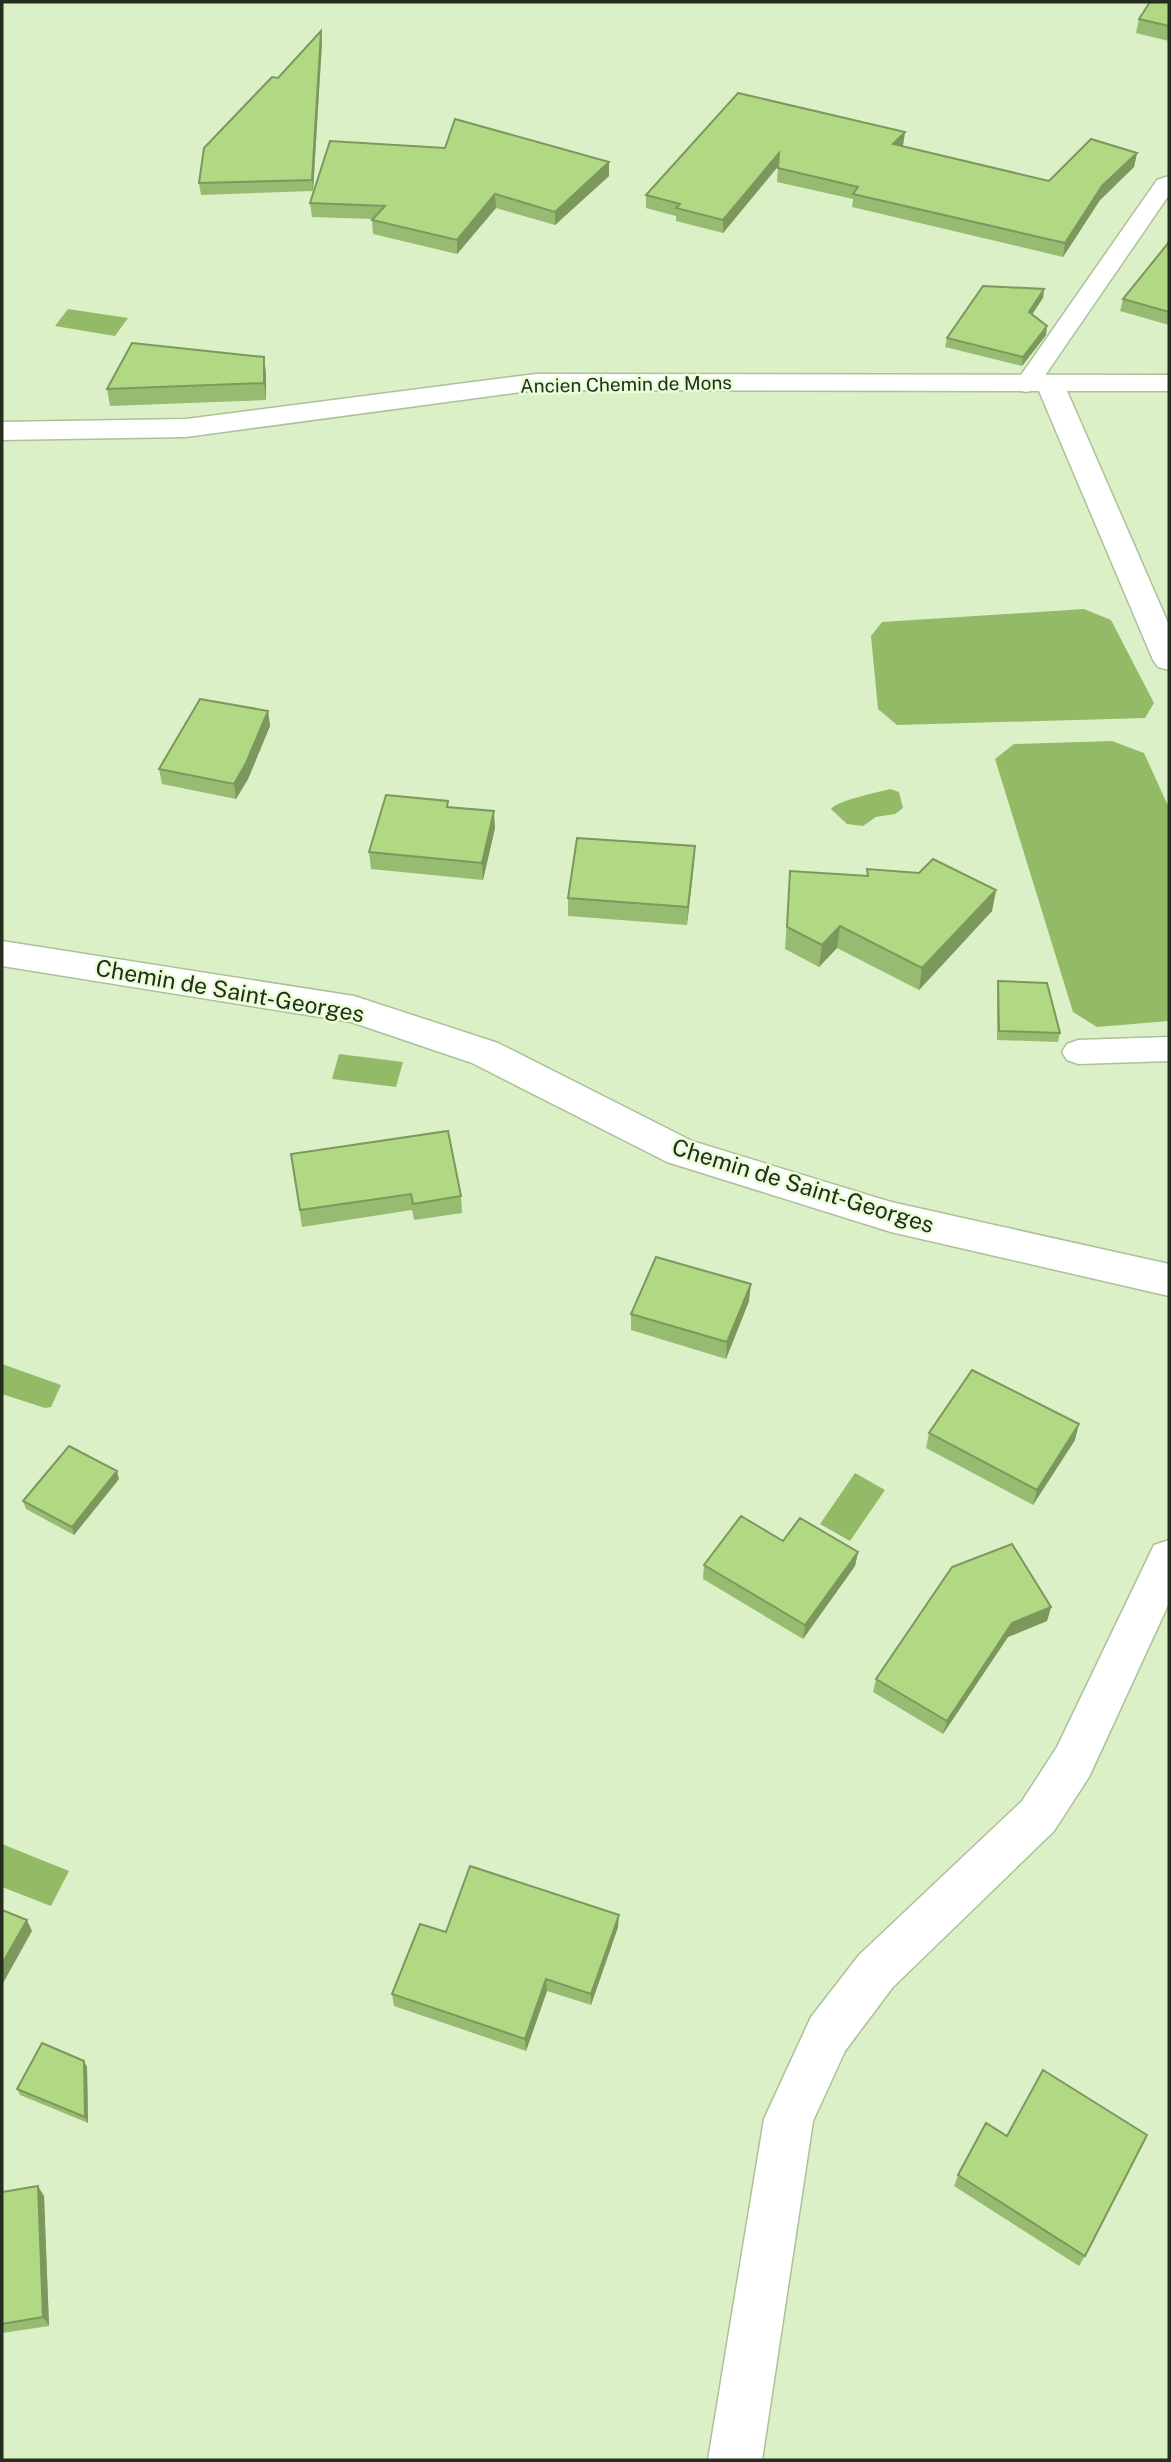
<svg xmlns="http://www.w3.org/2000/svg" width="1171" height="2462" font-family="'Public Sans',sans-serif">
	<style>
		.water { fill: #93ba67 }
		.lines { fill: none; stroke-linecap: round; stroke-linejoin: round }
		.lane-casing { stroke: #acc099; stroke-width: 3 }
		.street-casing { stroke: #acc099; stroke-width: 3 }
		.lane { fill: #fff; fill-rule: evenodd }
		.street { fill: #fff; fill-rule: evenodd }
		.wall { fill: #98bb72 }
		.shaded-wall { fill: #7c985c }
		.building { fill: #b1d984; stroke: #7c985c; stroke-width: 2 }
		.labels { text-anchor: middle; stroke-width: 5; stroke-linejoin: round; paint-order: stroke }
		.far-street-label { font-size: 19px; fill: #252d1e; stroke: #e9fed5 }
		.street-label { font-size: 23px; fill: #252d1e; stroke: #e9fed5 }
	</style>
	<rect width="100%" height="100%" fill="#dcf0c8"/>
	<path class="water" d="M68,309L128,318L115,336L55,326Z
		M1084,609L1111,620L1154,703L1145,718L897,725L878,709L871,636L882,622Z
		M1112,741L1144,753L1169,808V1021L1097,1027L1073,1012L995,759L1014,744Z
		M890,789L899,792L903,808L895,814L876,817L863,826L847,824L831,809C838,800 876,793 890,789Z
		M339,1054L403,1062L396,1087L332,1079Z
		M2,1364L61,1385L51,1407L45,1408L2,1394Z
		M855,1473L885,1490L850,1541L820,1524Z
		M2,1844L69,1871L51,1906L2,1887Z"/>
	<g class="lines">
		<defs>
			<path id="lane" d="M1169,176V195L1035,390L1026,392L1017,390L1014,385L1157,180Z
				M1169,1037V1061L1078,1064L1067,1060L1062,1052L1067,1044L1078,1040Z"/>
			<path id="street" d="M536,374L1169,375V391H1067L1169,625V670L1158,667L1153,660L1039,391L536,390L186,437L2,440V422L186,419Z
				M2,941L354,996L498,1043L692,1141L891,1202L1169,1264V1296L891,1232L667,1162L472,1063L351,1022L2,966Z
				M1169,1540V1603L1089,1777L1054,1831L893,1987L845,2051L813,2121L762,2460H708L764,2119L811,2017L859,1955L1022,1801L1057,1747L1154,1545Z"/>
		</defs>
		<use href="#lane" class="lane-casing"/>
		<use href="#street" class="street-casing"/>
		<use href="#lane" class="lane"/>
		<use href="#street" class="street"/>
	</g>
	<path class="wall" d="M1169,2V41L1136,33L1139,19Z
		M322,42L313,191L201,195L199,183L278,78Z
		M905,132L903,145L902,147L1049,181L1137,153L1134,167L1100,200L1063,257L852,207L853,199L777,182L778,167L723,233L676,221V216L646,208V195Z
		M609,162V176L555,225L496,208L457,254L373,234L372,219L312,217L310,203Z
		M1169,242V325L1120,311L1123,299Z
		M1044,289L1043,298L1032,315L1046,335L1022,366L945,347L947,338Z
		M264,357L266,374V400L110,406L107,389Z
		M268,711L270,726L248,779L236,799L162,784L159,769Z
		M448,801V807L495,828L483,880L371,869L369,852Z
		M694,863L687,925L568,916V898Z
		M867,869L996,890L992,911L919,990L837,948L819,967L785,949L790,871L867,876Z
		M998,981L1060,1033L1058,1042L997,1040V990Z
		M291,1154L461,1196L462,1213L414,1220L412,1210L302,1227Z
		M749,1301L726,1359L631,1330V1314Z
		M929,1433L1075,1440L1033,1505L926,1448Z
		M119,1479L74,1535L26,1509L23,1501Z
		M783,1541L858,1552L855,1566L803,1639L703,1579L704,1565Z
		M1051,1607L1047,1621L1008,1637L943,1734L873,1692L876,1679Z
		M618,1927L591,2005L547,1991L526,2051L394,2006L392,1994L446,1932Z
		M87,2067L88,2123L20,2095L17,2089Z
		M958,2175L1085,2256L1079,2266L954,2186Z
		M2,2192L44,2196L49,2326L2,2333Z"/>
	<path class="shaded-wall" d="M321,31L322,42L313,191L312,180Z
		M905,132L903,145L891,158L893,144Z
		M779,153L778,166L723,233V220Z
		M1137,153L1134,167L1100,200L1063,257L1065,243L1102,186Z
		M609,162V176L555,225V212Z
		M495,194L496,208L457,254V240Z
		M1044,289L1043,298L1027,321L1029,312Z
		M1047,326L1046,335L1022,366L1023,357Z
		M264,357L266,374V400L264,383Z
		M268,711L270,726L248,779L236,799L234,784Z
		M494,811L495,828L483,880L482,863Z
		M695,846L694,863L687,925L688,907Z
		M996,890L992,911L919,990L922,968Z
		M840,926L837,948L819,967L822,945Z
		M751,1284L749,1301L726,1359L727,1342Z
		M1079,1424L1075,1440L1033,1505L1037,1490Z
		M117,1471L119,1479L74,1535L72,1527Z
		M858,1552L855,1566L803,1639L805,1625Z
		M1051,1607L1047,1621L1008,1637L943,1734L947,1721L1012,1623Z
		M619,1915L618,1927L591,2005V1994Z
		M27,1920L32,1931L2,1985V1964Z
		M546,1979L547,1991L526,2051L525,2039Z
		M84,2061L87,2067L88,2123L85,2117Z
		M38,2186L44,2196L49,2326L43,2317Z"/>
	<path class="building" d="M1150,2H1169V26L1139,19Z
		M321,31L312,180L199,183L204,148L272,77L278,78Z
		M738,93L905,132L893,144L1049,181L1091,139L1137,153L1102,186L1065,243L853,194L858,187L778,168L779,153L723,220L676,208L680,204L646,195Z
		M455,119L609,162L555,212L495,194L457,240L372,220L385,206L310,203L330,141L445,148Z
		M1169,242V312L1123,299Z
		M983,286L1044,289L1029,312L1047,326L1023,357L947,338Z
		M132,343L264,357V383L107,389Z
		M200,699L268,711L246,763L234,784L159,769Z
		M386,795L448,801L447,807L494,811L482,863L369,852Z
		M577,838L695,846L688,907L568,898Z
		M933,859L996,890L922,968L840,926L822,945L787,927L790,871L868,876L867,869L919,873Z
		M998,981L1047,983L1060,1033L999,1031Z
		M448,1131L461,1196L413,1204L411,1194L300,1210L291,1154Z
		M656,1257L751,1284L727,1342L631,1314Z
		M972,1370L1079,1424L1037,1490L929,1433Z
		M69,1446L117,1471L72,1527L23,1501Z
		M741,1516L783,1541L800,1518L858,1552L805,1625L704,1565Z
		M1012,1544L1051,1607L1012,1623L947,1721L876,1679L952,1567Z
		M470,1866L619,1915L591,1994L546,1979L525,2039L392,1994L420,1924L446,1932Z
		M2,1910L27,1920L2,1964Z
		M42,2043L84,2061L85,2117L17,2089Z
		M1043,2070L1147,2135L1085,2256L958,2175L986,2123L1007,2136Z
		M38,2186L43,2317L2,2324V2192Z"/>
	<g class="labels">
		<g class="far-street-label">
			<text transform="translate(626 384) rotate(-1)" y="7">Ancien Chemin de Mons</text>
		</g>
		<g class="street-label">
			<text transform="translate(230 991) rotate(10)" y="8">Chemin de Saint-Georges</text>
			<text transform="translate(803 1186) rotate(17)" y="8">Chemin de Saint-Georges</text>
		</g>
	</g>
	<rect width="1171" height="2462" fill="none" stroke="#252d1e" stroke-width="7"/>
</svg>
